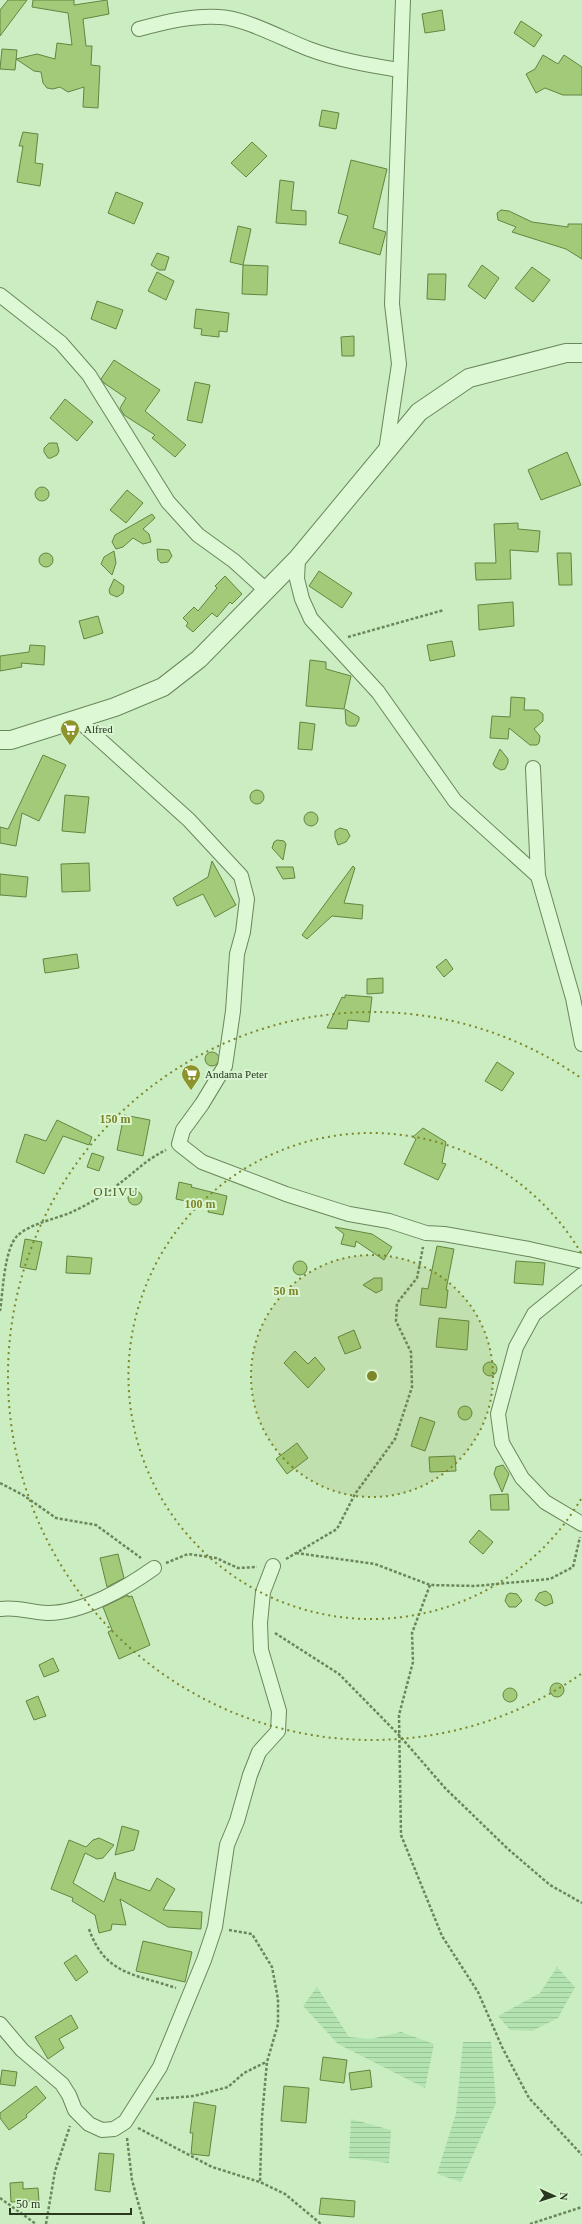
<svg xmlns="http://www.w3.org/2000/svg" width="582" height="2224" font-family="Georgia,serif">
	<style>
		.farmland { fill: url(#farmland-rules) }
		.building { fill: #a1cb78; stroke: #648540 }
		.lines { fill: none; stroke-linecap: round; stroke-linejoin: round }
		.minor-casing { stroke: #6b875a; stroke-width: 16 }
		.tertiary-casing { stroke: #6b875a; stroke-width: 20 }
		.path { stroke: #6b875a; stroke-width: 2.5; stroke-dasharray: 3 2; stroke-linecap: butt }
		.minor { stroke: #ddf8d5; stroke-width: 14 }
		.tertiary { stroke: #ddf8d5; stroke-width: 18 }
		.ring { fill: none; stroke: #7d8629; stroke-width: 2; stroke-dasharray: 2 4 }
		.labels { text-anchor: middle; stroke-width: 4; stroke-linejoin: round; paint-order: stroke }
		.poi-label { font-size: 11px; fill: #28371e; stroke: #d9f5d1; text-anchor: start }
		.quarter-label { font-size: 13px; letter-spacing: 1px; fill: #4e621e; stroke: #d9f5d1 }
		.centre { fill: #7d8629; stroke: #d9f5d1; stroke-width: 2 }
		.ring-label { font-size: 12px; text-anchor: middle; font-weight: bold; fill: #7d8629; stroke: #d9f5d1; stroke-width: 4; stroke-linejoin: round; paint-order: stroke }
	</style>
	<defs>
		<pattern id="farmland-rules" width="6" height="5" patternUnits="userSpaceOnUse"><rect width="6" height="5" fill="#b3e3b0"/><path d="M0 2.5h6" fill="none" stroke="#9ac397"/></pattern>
	</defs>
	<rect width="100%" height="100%" fill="#cbedc2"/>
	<path class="farmland" d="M557,1967L575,1987L558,2018L532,2031L510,2030L498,2016L540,1993Z
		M317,1987L349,2037L371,2039L401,2032L434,2044L425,2088L338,2044L303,2006Z
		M463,2042H491L496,2103L461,2182L437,2174L456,2113Z
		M351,2119L391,2130L389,2163L349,2158Z"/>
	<path class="building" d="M8,0H27L0,36V10Z
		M33,0H74V5L107,0L109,14L83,19L86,46H92L91,65L100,66L98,108L83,107L84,87L68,92L60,87L53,89L47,88L43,83L41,72L34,71L16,59L37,54L55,59L57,43L72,45L68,13L32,7Z
		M442,10L445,30L425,33L422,14Z
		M521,21L542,35L534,47L514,33Z
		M2,49L17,50L15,70L0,69Z
		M543,55L558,64L564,55L582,67V95H563L545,88L536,93L526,74L535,69Z
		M322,110L339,113L336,129L319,126Z
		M23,132L38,134L35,163L43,164L40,186L17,182L23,146H19Z
		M252,142L267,156L246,177L231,163Z
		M351,160L387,169L373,228L386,232L380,255L339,243L348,216L338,213Z
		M280,180L294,182L291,210L306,211V225L276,223Z
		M116,192L143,203L134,224L108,213Z
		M501,210L509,211L532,222L568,227V224H582V259L566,249L512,232L516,227L498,220L497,213Z
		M238,226L251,229L243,265L230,262Z
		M157,253L169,257L165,270H159L151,265Z
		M243,265L268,266L267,295L242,294Z
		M482,265L499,278L485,299L468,286Z
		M532,267L550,280L533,302L515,288Z
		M157,272L174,281L166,300L148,291Z
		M428,274H446L445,300L427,299Z
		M97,301L123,310L116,329L91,319Z
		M196,309L229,313L227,332L219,331V337L201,335L202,329L194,328Z
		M354,336V356H342L341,337Z
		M114,360L160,390L145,411L186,445L175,457L152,438L155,435L124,415L120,408L126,398L104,383L101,379Z
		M195,382L210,385L202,423L187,420Z
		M65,399L93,422L77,441L50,418Z
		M49,443H57L59,451L57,455L51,458H48L44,452V448Z
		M567,452L581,485L541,500L528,470Z
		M35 494a7 7 0 1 1 14 0a7 7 0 1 1-14 0Z
		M127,490L143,503L126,523L110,510Z
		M152,514L155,518L143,529L149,534L151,542L143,544L133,538L123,547L116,549L112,542L115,535Z
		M518,523V529L540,531L538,552L510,550L511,579L476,580L475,563H496L494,524Z
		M157,549L169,550L172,556L168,562L161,563L158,560Z
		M114,551L116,563L112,575L101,564L104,557Z
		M39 560a7 7 0 1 1 14 0a7 7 0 1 1-14 0Z
		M557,553H571L572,585H559Z
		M319,571L352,593L342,608L309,586Z
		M225,576L242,594L232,604L230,602L217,617L212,613L193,632L186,626L188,623L183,618L194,607L198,611L217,588L215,586Z
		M114,579L124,586L123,593L117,597L110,594L109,590Z
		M513,602L514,626L479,630L478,605Z
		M98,616L103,633L84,639L79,621Z
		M452,641L455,656L430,661L427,645Z
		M30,645L45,646L44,665L21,663L22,667L0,671V656L29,652Z
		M310,660L326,662V669L351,676L344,709L306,706Z
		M511,697L525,698L524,710H538L543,714V721L534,729L540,736L539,743L537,745H530L509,728L508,739L490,738L492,716L510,717Z
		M345,709L359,717V720L356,726H349L346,724Z
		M300,722L315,724L312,750L298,749Z
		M500,749L508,759V763L505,769L501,770L495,767L493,764Z
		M43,755L66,765L39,821L22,813L16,846L0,843V827L8,829Z
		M250 797a7 7 0 1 1 14 0a7 7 0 1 1-14 0Z
		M65,795L89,797L85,833L62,831Z
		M304 819a7 7 0 1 1 14 0a7 7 0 1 1-14 0Z
		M340,828L347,830L350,836L346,842L338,845L335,837V831Z
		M277,840L284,841L286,844L283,860L272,848L274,842Z
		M212,861L236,905L215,917L203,894L177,906L173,898L208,877Z
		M89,863L90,891L62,892L61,864Z
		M353,866L355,868L344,903L363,905L362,919L332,916L307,939L302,935Z
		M276,867H293L295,878L283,879Z
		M0,874L28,877L26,897L0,895Z
		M77,954L79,968L45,973L43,959Z
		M446,959L453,969L444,977L436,967Z
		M383,978V993L367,994V979Z
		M345,995L372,997L369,1022L348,1020L347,1029L327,1028L342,997L345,998Z
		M205 1059a7 7 0 1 1 14 0a7 7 0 1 1-14 0Z
		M497,1062L514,1073L502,1091L485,1081Z
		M124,1115L150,1120L143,1156L117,1150Z
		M57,1120L92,1137L89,1145L63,1136L44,1174L16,1162L25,1134L46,1141Z
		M423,1128L446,1142L442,1163L446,1164L438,1180L404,1164L416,1139L413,1137Z
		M92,1153L104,1157L99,1171L87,1167Z
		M179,1182L192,1185L191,1187L227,1196L223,1215L208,1212L209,1206L176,1199Z
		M128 1198a7 7 0 1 1 14 0a7 7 0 1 1-14 0Z
		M335,1227L372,1234L392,1247L384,1260L356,1241L355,1247L341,1244L344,1234Z
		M25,1239L42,1242L36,1270L20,1267Z
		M437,1246L454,1249L446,1290H448L446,1308L420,1305L422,1288L428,1289Z
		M67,1256L92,1258L90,1274L66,1273Z
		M293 1268a7 7 0 1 1 14 0a7 7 0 1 1-14 0Z
		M516,1261L545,1263L543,1285L514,1283Z
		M374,1278H382V1290L376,1293L363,1285Z
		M439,1318L469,1321L467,1350L436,1347Z
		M354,1330L361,1348L345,1354L338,1337Z
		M295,1351L308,1364L315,1357L325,1369L308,1388L284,1363Z
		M483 1369a7 7 0 1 1 14 0a7 7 0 1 1-14 0Z
		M458 1413a7 7 0 1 1 14 0a7 7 0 1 1-14 0Z
		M420,1417L435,1422L425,1451L411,1446Z
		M297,1443L308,1458L287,1474L276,1459Z
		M455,1456L456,1471L430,1472L429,1457Z
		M503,1465L509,1474L502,1492L494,1474L496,1467Z
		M508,1494L509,1510H491L490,1495Z
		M479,1530L493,1542L483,1554L469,1542Z
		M118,1554L124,1578L107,1587L100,1558Z
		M546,1591L551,1595L553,1603L545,1606L535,1600L539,1593Z
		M510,1593L517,1594L522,1601L516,1607H509L505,1601L507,1595Z
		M128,1595V1597L132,1596L150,1645L119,1659L108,1632L112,1630L103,1607Z
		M53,1658L59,1671L44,1677L39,1665Z
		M550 1690a7 7 0 1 1 14 0a7 7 0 1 1-14 0Z
		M503 1695a7 7 0 1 1 14 0a7 7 0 1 1-14 0Z
		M38,1696L46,1716L34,1720L26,1701Z
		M122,1826L139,1831L134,1850L115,1855Z
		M99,1838L114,1845L103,1858L97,1859L85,1853L73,1883L104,1902L115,1872L116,1879L150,1891L157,1878L175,1889L163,1910L202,1912L201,1929L168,1927L120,1899L126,1925L112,1924L111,1930L99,1933L95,1915L72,1901L73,1898L51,1889L69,1840L86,1847L93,1840Z
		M143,1941L192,1952L185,1982L136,1971Z
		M76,1955L88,1972L76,1981L64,1963Z
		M71,2015L78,2028L59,2039L64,2048L48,2059L35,2037Z
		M323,2057L347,2060L344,2083L320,2080Z
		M2,2070L17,2072L15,2086L0,2084Z
		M370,2070L372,2087L351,2090L349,2073Z
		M36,2086L46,2098L26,2115L27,2117L9,2130L0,2118V2113Z
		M284,2086L309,2088L306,2123L281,2121Z
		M194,2102L216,2106L209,2156L191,2154L193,2133H190Z
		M99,2153L114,2154L110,2192L95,2190Z
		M23,2182V2189L38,2188L39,2201L11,2202L10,2183Z
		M321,2198L355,2201L354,2217L319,2214Z"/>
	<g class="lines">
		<defs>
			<path id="minor" d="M139,29C165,22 193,15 220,17C245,18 285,40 309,49C338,60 369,65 399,70
				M0,295L61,343L89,375L168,502L198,535L234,561L266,590
				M386,451L399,364L392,304L403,0
				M298,558L297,579L302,599L311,619L378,692L455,801L538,876
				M77,719L189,820L241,876L247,899L243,932L237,954L233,1011L225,1066L202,1104L183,1130L179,1144L202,1162L286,1194L349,1214L389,1221L426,1233L444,1234L529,1249L582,1261
				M533,768L538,876L573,998L582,1044
				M582,1275L534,1314L516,1347L498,1414L502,1443L522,1478L545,1502L582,1524
				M0,1609C17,1606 32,1613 48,1613C83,1613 126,1588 154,1568
				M0,2024L22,2050L62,2084L69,2095L75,2110L89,2124L102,2130L114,2129L125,2122L160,2067L204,1960L215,1927L227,1845L237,1821L250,1775L259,1752L278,1731L279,1711L261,1650L260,1623L263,1592L273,1566"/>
			<path id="tertiary" d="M0,740H11L115,707L163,687L199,659L298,558L419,412L469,378L566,353H582"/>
		</defs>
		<use href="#minor" class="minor-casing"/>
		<use href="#tertiary" class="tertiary-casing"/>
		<path class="path" d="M348,637L444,610
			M0,1311C3,1292 4,1248 18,1235C32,1223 56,1219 72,1212C89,1204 109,1192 124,1180C138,1169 149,1158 166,1150
			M0,1483L23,1495L56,1518L96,1525L141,1558
			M296,1553L375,1564L430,1585L475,1586L550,1579L573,1567L580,1537
			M286,1559L337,1529L355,1494L395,1439L412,1387L411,1352L396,1321L397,1303L417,1278L423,1247
			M166,1563L188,1554L216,1558L238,1568L257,1567
			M430,1585L412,1633L413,1662L399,1715L401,1835L442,1936L478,1992L502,2047L529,2098L582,2155
			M275,1633L339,1674L399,1735L445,1788L508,1849L550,1885L582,1903
			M89,1929C105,1975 135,1974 176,1988
			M229,1930L252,1934L272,1967L278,1999V2024L267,2062L262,2117L260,2182
			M156,2099L194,2096L228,2087L244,2073L266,2062
			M138,2128L212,2167L260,2182L285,2194L321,2224
			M127,2138L132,2180L144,2224
			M0,2198L36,2224
			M46,2224L55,2171L70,2126
			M530,2224L582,2207"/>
		<use href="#minor" class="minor"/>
		<use href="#tertiary" class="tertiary"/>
	</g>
	<circle cx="372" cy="1376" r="121" fill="#7d8629" fill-opacity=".12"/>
	<g class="ring">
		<circle cx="372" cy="1376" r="121"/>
		<path d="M581 1499A243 243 0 1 1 581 1253"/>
		<path d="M581 1674A364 364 0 1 1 581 1078"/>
	</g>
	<defs>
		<symbol id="supermarket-pin" viewBox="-11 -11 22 30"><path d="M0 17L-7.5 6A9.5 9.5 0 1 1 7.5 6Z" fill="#8c942b" stroke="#d9f5d1"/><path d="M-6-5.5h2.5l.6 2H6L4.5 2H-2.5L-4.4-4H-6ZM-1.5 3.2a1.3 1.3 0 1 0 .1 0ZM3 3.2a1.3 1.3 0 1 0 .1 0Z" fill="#fff"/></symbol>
	</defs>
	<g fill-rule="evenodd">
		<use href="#supermarket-pin" x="59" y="718" width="22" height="30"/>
		<use href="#supermarket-pin" x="180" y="1063" width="22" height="30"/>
	</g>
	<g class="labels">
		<g class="poi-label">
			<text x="84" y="733">Alfred</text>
			<text x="205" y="1078">Andama Peter</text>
		</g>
		<g class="quarter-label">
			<text x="116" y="1196">OLIVU</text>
		</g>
	</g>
	<circle cx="372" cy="1376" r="6" class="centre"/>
	<g class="ring-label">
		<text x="115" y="1123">150 m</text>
		<text x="200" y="1208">100 m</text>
		<text x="286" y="1295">50 m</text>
	</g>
	<g transform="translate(554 2196) rotate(93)" stroke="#d9f5d1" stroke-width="3" paint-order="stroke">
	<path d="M0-3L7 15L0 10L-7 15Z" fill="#28371e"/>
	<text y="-6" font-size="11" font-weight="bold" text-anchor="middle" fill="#28371e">N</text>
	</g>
	<path d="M10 2208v6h121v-6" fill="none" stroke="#28371e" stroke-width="2"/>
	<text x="16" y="2208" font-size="12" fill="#28371e" stroke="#d9f5d1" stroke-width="3" paint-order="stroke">50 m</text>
</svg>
